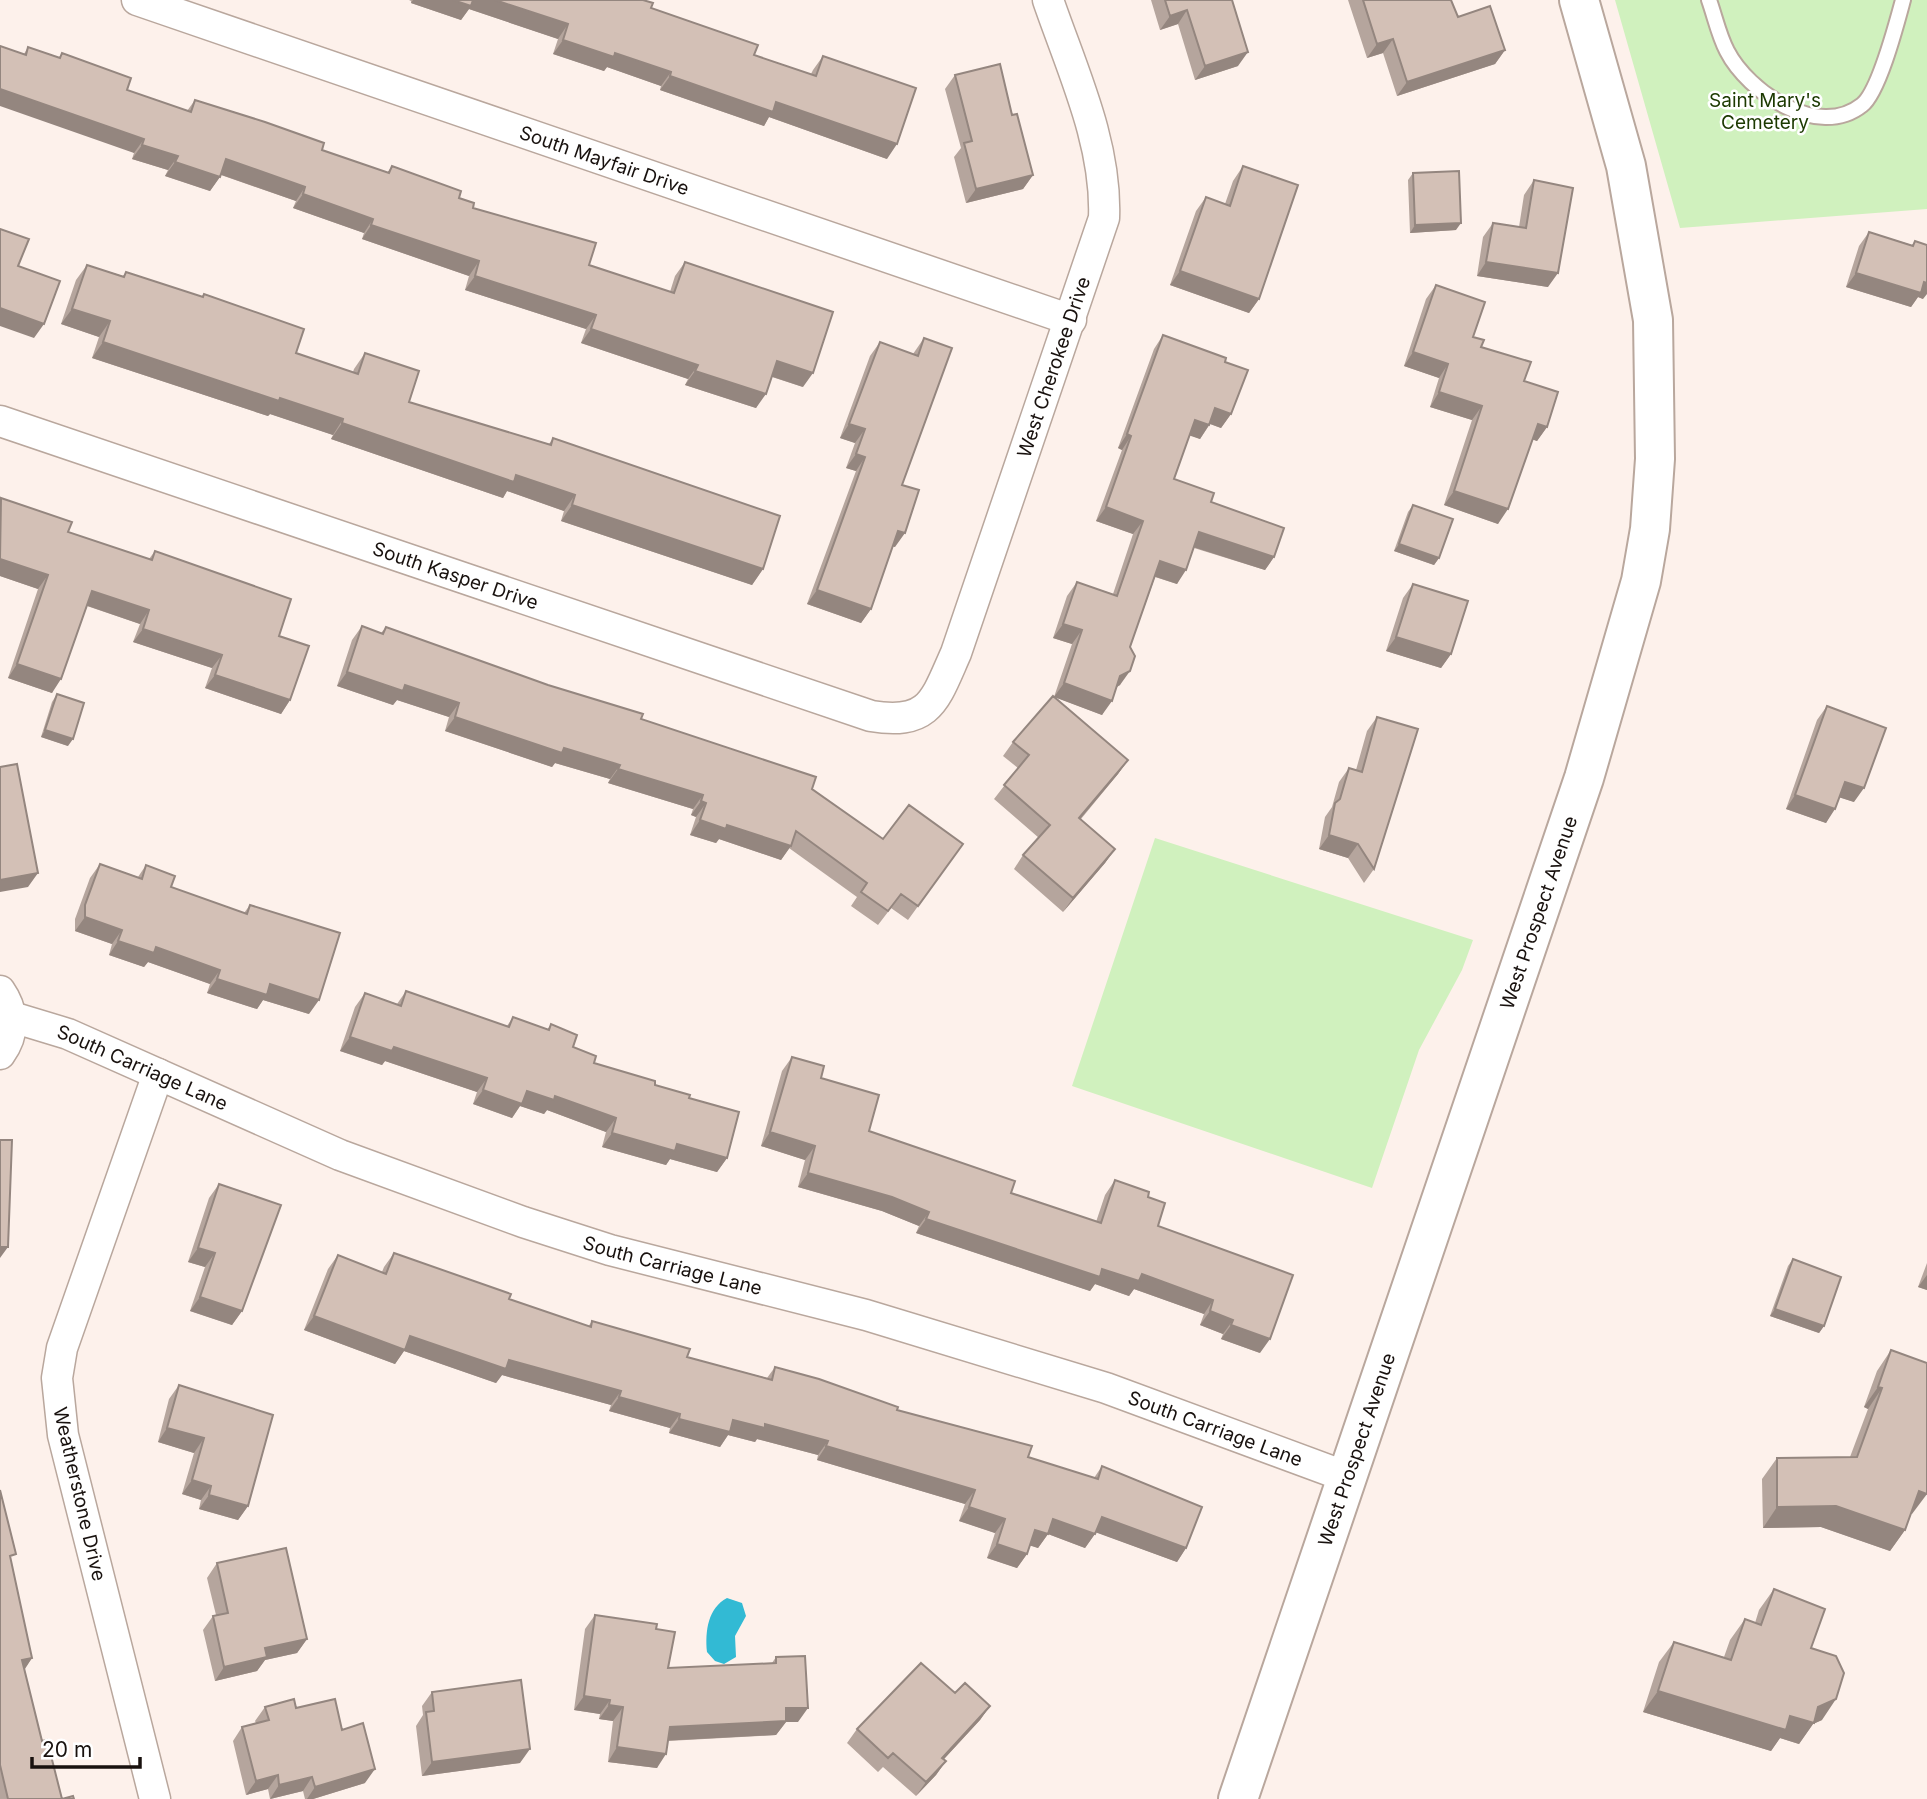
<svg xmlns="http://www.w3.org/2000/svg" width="1927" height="1799" font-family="Inter,sans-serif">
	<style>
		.green { fill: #d0f1be }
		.water { fill: #32bad4 }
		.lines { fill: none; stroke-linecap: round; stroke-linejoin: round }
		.lane-casing { stroke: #b9a79d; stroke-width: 18 }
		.street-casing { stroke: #b9a79d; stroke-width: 33 }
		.secondary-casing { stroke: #b9a79d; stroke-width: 42 }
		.lane { stroke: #fff; stroke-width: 14 }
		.street { stroke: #fff; stroke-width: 30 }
		.secondary { stroke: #fff; stroke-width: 38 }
		.wall { fill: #b5a59d }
		.shaded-wall { fill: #94867f }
		.building { fill: #d3c0b6; stroke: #94867f; stroke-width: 2 }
		.labels { text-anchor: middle; stroke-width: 5; stroke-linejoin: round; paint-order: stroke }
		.park-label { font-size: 19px; fill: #1c3901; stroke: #fff }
		.street-label { font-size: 19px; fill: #18110e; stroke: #fff }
	</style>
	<rect width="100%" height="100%" fill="#fdf1eb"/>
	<path class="green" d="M1615,0H1927V209L1680,228Z
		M1155,838L1473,940L1462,970L1419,1050L1372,1188L1072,1086Z"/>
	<path class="water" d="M727,1598L742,1603L746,1616L735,1636L736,1657L724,1664L715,1661L707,1652C705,1631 708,1608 727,1598Z"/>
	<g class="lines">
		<defs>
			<path id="lane" d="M1709,0C1715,17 1719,36 1727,51C1748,92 1818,140 1862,105C1879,92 1897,22 1903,0"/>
			<g id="street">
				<path id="s1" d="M137,0L1071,320"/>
				<path id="s2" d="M0,421L871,716C930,726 935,700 956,653L1104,218C1107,143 1072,70 1048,0"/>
				<path d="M0,991C14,1011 15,1034 0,1054"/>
				<path id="s3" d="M12,1017L68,1034L340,1155L523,1222L610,1250L866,1315L1106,1388L1347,1477"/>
				<path d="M155,1799L63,1435L57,1378L62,1348L158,1074"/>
			</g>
			<g id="secondary">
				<path id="s4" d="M1238,1799L1584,778L1641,581L1650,529L1655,459L1653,320L1626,166L1579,0"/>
			</g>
		</defs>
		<use href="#lane" class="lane-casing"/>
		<use href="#street" class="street-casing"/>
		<use href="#secondary" class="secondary-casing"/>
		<use href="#lane" class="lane"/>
		<use href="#street" class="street"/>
		<use href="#secondary" class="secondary"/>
	</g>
	<path class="wall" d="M409,0H643L651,8L754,55L811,74L813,70L823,56L887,159L769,117L764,126L660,90L661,86L607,67L604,71L553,54L558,39L469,9L461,20L411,3V1Z
		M1151,0H1232L1238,66L1195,80L1178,24L1160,30Z
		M1348,0H1451L1458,17L1505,50L1495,64L1397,96L1383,53L1367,58Z
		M28,47L59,58L62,53L127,90L187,111L195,100L322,150L387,173L392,166L459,198L473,208L589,265L670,292L675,276L685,262L803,387L772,377L756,408L685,385L688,379L581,343L586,329L465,290L469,276L362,239L364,233L293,208L296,201L221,175L210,191L165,176L168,170L132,159L134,153L24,54Z
		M955,75L1012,115L1033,175L1023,189L966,203L954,157L961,148L945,89Z
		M1243,166L1259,299L1249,313L1170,285L1196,211L1206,197L1225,204L1233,181Z
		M1413,173L1456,230L1410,233L1408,180Z
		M1534,180L1548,287L1477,276L1483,237L1493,223L1519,227L1524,195Z
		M1869,232L1912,245L1915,241L1923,299L1918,297L1911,307L1846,287L1859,246Z
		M87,265L123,276L126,272L202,297L204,294L296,353L353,372L354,369L365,353L409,402L549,444L553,438L763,569L752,585L561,521L564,511L507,491L503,498L331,439L333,435L270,414L268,416L92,358L99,337L61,324L76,280Z
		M1436,285L1481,347L1524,381L1547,427L1537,441L1532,439L1498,524L1444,505L1472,420L1430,407L1439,378L1404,366L1426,299Z
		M1163,335L1225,362L1231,414L1221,428L1210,424L1200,439L1190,435L1174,479L1211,502L1274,557L1265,570L1194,548L1177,584L1155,577L1130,647L1120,685L1117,687L1102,715L1055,697L1128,760L1118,774L1081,819L1115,849L1105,863L1063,912L1014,869L1023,855L1039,838L994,799L1018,768L1003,756L1013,742L1054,697L1072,644L1053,638L1067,596L1077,582L1113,594L1133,534L1096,521L1122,450L1118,448L1154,349Z
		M924,338L902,485L895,547L892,546L871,609L861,623L807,604L856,471L846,468L855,443L840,438L870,356L880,342L913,354Z
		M0,499L68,532L149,559L155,551L279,636L290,700L281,714L205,688L212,668L133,642L140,624L87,606L52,693L8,678L38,589L0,576Z
		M1413,505L1439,558L1434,565L1394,551L1408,512Z
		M1413,584L1451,654L1441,668L1386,651L1403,598Z
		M362,626L381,633L386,627L641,719L812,789L883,839L963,844L908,920L891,908L878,925L851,906L857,897L789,848L781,860L719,839L716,843L690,835L696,817L691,815L693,809L608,783L610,779L555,763L552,767L445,731L449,717L397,700L393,705L337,686L352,640Z
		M57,694L68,746L41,737L52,702Z
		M1827,706L1854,802L1839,797L1826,823L1786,809L1817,720Z
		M1377,717L1374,869L1364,883L1348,858L1319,849L1325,817L1332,807L1339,782L1349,768L1356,770L1367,731Z
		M100,864L138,877L146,865L171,887L244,913L250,905L309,1014L263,1000L257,1009L207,993L210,984L148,962L144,967L109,955L112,944L75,931V919L90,878Z
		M406,991L507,1026L513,1017L547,1030L551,1024L573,1047L594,1063L689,1098L727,1158L717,1172L670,1159L666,1165L602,1147L606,1132L547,1110L544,1114L520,1106L512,1118L473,1104L477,1092L385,1061L382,1065L340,1051L355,1007L365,993L397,1004Z
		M792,1057L821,1078L869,1131L1011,1193L1096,1222L1105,1195L1115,1180L1148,1197L1158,1226L1260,1353L1221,1339L1223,1334L1200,1325L1204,1314L1134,1289L1129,1296L1095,1284L1090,1291L916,1233L919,1226L882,1211L798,1187L805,1160L761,1146L782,1071Z
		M219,1184L242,1311L232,1325L190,1311L205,1267L188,1262L209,1198Z
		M394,1253L509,1299L588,1327L592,1321L687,1357L767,1378L775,1367L1028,1457L1094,1478L1102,1466L1186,1548L1177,1562L1096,1532L1085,1548L1048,1534L1038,1548L1030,1545L1027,1554L1017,1568L987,1558L995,1533L959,1521L965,1504L817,1460L818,1455L757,1439L755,1442L728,1435L720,1447L669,1433L670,1428L609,1411L611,1405L502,1375L496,1383L404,1351L395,1364L304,1330L328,1269L338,1255L382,1272L384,1267Z
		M1793,1259L1824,1326L1819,1333L1770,1316L1788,1266Z
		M1927,1263V1290L1918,1287Z
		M1891,1350L1912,1514H1911L1905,1530L1890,1551L1821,1527L1763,1528L1762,1479L1777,1458L1850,1457L1868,1409L1864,1407L1877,1371Z
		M179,1385L248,1506L238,1520L199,1509L201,1500L182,1494L194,1453L158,1442L169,1399Z
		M0,1490L11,1561L32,1658L24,1669L42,1741L62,1799H74H0Z
		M217,1563L307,1639L297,1653L265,1660L257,1671L215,1681L203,1630L213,1616L216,1615L207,1578Z
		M1774,1589L1811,1648L1822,1720L1813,1724L1799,1744L1780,1738L1771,1751L1643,1712L1659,1662L1674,1642L1724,1657L1730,1640L1745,1619L1755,1623L1759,1610Z
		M595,1615L656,1629L668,1668L772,1663L776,1657L798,1722H786L776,1735L668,1741L657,1768L608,1762L613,1721L599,1719L600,1714L574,1710L585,1629Z
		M432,1692L520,1763L422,1776L416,1726L423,1715L422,1706Z
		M955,1693L990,1706L980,1720L944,1759L946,1761L936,1775L916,1796L883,1767L878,1772L847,1743L857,1729Z
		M265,1707L296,1708L342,1730L365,1783L313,1799H305L303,1791L270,1799L268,1789L246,1795L233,1741L242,1727L256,1723L255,1721Z"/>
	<path class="shaded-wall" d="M413,0H495L568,24L558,39L469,9L461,20L411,3Z
		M1187,10L1178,24L1160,30L1170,16Z
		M1393,39L1383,53L1367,58L1377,44Z
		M563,40L615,53L671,72L661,86L607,67L604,71L553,54Z
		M1505,50L1495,64L1397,96L1407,82Z
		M1248,52L1238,66L1195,80L1205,66Z
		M670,76L776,102L897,144L887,159L769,117L764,126L660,90Z
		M0,89L144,139L134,153L0,106Z
		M142,145L178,156L168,170L132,159Z
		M226,159L305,187L296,201L216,173Z
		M175,162L220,177L210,191L165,176Z
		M1033,175L1023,189L966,203L976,189Z
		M303,194L373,219L364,233L293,208Z
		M1461,223L1456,230L1410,233L1415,225Z
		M371,225L479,261L469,276L362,239Z
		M1486,262L1558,273L1548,287L1477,276Z
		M1180,271L1259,299L1249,313L1170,285Z
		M1856,273L1924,282L1927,283V294L1923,299L1918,297L1911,307L1846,287Z
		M475,276L596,315L586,329L465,290Z
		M0,308L44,324L34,338L0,326Z
		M72,309L110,321L99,337L61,324Z
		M591,329L698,365L688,379L581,343Z
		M103,342L280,398L343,419L333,435L270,414L268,416L92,358Z
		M1413,352L1448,364L1439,378L1404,366Z
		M777,361L813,373L803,387L767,375Z
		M695,371L766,394L756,408L685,385Z
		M1439,392L1482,406L1472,420L1430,407Z
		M1215,408L1231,414L1221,428L1205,422Z
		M1195,420L1209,425L1200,439L1185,434Z
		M342,423L516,475L575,495L564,511L507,491L503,498L331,439Z
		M849,424L865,429L855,443L840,438Z
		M1538,424L1547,427L1537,441L1528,438Z
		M1127,434L1131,436L1122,450L1118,448Z
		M856,454L865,457L856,471L846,468Z
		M1454,491L1508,509L1498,524L1444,505Z
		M572,505L763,569L752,585L561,521Z
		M1106,507L1143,521L1133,534L1096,521Z
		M898,531L905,533L895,547L888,545Z
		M1199,532L1274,557L1265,570L1190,546Z
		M1399,544L1439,558L1434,565L1394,551Z
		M0,559L48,575L38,589L0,576Z
		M1160,561L1186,570L1177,584L1150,575Z
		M817,590L871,609L861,623L807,604Z
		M92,591L149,610L140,624L82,604Z
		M1063,624L1082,630L1072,644L1053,638Z
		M143,629L222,655L212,668L133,642Z
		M1396,637L1451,654L1441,668L1386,651Z
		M17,664L61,679L52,693L8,678Z
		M1130,671L1120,685L1111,690L1120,676Z
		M347,672L405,685L459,703L449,717L397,700L393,705L337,686Z
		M215,675L290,700L281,714L205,688Z
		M1064,683L1112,701L1102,715L1054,697Z
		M455,717L564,748L620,765L610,779L555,763L552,767L445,731Z
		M45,730L73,739L68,746L41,737Z
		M1128,760L1118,774L1069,832L1079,818Z
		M618,769L703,795L693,809L608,783Z
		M1845,782L1864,788L1854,802L1835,796Z
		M1795,795L1835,809L1826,823L1786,809Z
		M701,801L706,803L696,817L691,815Z
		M700,820L727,825L791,846L781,860L719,839L716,843L690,835Z
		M1329,835L1358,844L1348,858L1319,849Z
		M1115,849L1105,863L1063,912L1073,898Z
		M38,873L28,887L0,892V880Z
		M85,917L122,930L112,944L75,931Z
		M118,941L156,947L220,970L210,984L148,962L144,967L109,955Z
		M217,979L270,984L319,1000L309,1014L263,1000L257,1009L207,993Z
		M350,1037L394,1047L487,1078L477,1092L385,1061L382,1065L340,1051Z
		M483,1090L527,1091L555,1096L616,1118L606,1132L547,1110L544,1114L520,1106L512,1118L473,1104Z
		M770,1132L815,1146L805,1160L761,1146Z
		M612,1133L677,1144L727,1158L717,1172L670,1159L666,1165L602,1147Z
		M808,1173L892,1197L929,1212L919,1226L882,1211L798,1187Z
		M926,1219L1102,1269L1142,1274L1213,1300L1204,1314L1134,1289L1129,1296L1095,1284L1090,1291L916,1233Z
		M0,1247H8L0,1258Z
		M198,1248L215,1253L205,1267L188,1262Z
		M1927,1275V1290L1918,1287Z
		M200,1297L242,1311L232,1325L190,1311Z
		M1775,1309L1824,1326L1819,1333L1770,1316Z
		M1210,1311L1233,1320L1223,1334L1200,1325Z
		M314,1316L410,1336L509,1360L621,1391L611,1405L502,1375L496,1383L404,1351L395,1364L304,1330Z
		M1231,1325L1270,1339L1260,1353L1221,1339Z
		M1878,1387L1882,1388L1868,1409L1864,1407Z
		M619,1397L680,1414L670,1428L609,1411Z
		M679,1419L733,1420L765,1424L828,1441L818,1455L757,1439L755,1442L728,1435L720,1447L669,1433Z
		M167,1428L204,1438L194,1453L158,1442Z
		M826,1446L975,1490L965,1504L817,1460Z
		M192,1480L211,1486L201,1500L182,1494Z
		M1919,1491L1927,1494L1912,1514L1905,1512Z
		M209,1495L248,1506L238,1520L199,1509Z
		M1836,1506L1905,1530L1890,1551L1821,1527L1763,1528L1777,1507Z
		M969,1507L1005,1519L995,1533L959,1521Z
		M1102,1517L1186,1548L1177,1562L1092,1531Z
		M1053,1519L1095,1534L1085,1548L1048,1534L1038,1548L1025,1544L1035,1530Z
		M997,1544L1027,1554L1017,1568L987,1558Z
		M307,1639L297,1653L265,1660L257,1671L215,1681L224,1667L265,1648Z
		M32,1658L23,1672L22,1660Z
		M1658,1691L1790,1716L1818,1707L1836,1699L1822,1720L1813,1724L1799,1744L1780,1738L1771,1751L1643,1712Z
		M584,1696L610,1700L600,1714L574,1710Z
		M609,1705L623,1707L613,1721L599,1719Z
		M990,1706L980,1720L932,1772L942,1758Z
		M786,1708H808L798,1722H786L776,1735L660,1741L670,1727Z
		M617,1747L666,1754L657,1768L608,1762Z
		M530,1749L520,1763L422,1776L432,1762Z
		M946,1761L936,1775L916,1796L926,1782Z
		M375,1769L365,1783L313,1799H307L315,1787Z
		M278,1775L268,1789L246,1795L256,1781Z
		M312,1777L303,1791L270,1799L279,1785Z"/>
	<path class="building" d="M453,0H473L471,6Z
		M495,0H643L653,3L651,8L758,45L754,55L816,76L823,56L916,88L897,144L776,102L773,112L670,76L671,72L615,53L614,57L563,40L568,24Z
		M1165,0H1232L1248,52L1205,66L1187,10L1170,16Z
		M1363,0H1451L1458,17L1490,6L1505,50L1407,82L1393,39L1377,44Z
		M0,46L26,55L28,47L60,58L62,53L131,78L127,90L191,112L195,100L265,122L324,143L322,150L389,173L392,166L461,191L459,198L474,203L473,208L596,243L589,265L674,293L685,262L833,312L813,373L777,361L766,394L695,371L698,365L591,329L596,315L475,276L479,261L371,225L373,219L303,194L305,187L226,159L220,177L175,162L178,156L142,145L144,139L0,89Z
		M1000,64L1012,115L1017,114L1033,175L976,189L964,143L972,141L955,75Z
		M1243,166L1298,185L1259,299L1180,271L1206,197L1230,206Z
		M1459,171L1461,223L1415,225L1413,173Z
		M1534,180L1573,188L1558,273L1486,262L1493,223L1526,228Z
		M0,229L29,239L18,266L60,281L44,324L0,308Z
		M1869,232L1913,246L1915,241L1927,245V283L1924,282L1921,293L1856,273Z
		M87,265L124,277L126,272L203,297L204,294L304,329L296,353L358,374L365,353L419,371L409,402L551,445L553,438L780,516L763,569L572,505L575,495L516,475L514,482L342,423L343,419L280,398L279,401L103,342L110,321L72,309Z
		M1436,285L1485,302L1473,337L1484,340L1481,347L1531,362L1524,381L1558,392L1547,427L1538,424L1508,509L1454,491L1482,406L1439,392L1448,364L1413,352Z
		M1163,335L1226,358L1225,362L1248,370L1231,414L1215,408L1209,425L1195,420L1174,479L1214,493L1211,502L1284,528L1274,557L1199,532L1186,570L1160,561L1130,647L1135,656L1130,671L1120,676L1112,701L1064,683L1082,630L1063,624L1077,582L1117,596L1143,521L1106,507L1131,436L1127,434Z
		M924,338L952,348L902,485L919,490L905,533L898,531L871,609L817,590L865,457L856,454L865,429L849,424L880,342L918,356Z
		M1,498L72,522L68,532L152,560L155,551L291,599L279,636L309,646L290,700L215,675L222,655L143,629L149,610L92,591L61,679L17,664L48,575L0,559Z
		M1413,505L1453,519L1439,558L1399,544Z
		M1413,584L1468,601L1451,654L1396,637Z
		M362,626L383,634L386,627L548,685L643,714L641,719L816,777L812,789L883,839L909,805L963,844L918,906L901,894L888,911L861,892L867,883L796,831L791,846L727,825L726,829L700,820L706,803L701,801L703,795L618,769L620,765L564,748L562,753L455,717L459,703L405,685L403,691L347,672Z
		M57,694L84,703L73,739L45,730Z
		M1053,696L1128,760L1079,818L1115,849L1073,898L1023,855L1050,825L1004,785L1029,755L1013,742Z
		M1827,706L1886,728L1864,788L1845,782L1835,809L1795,795Z
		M1377,717L1418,729L1374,869L1358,844L1329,835L1335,803L1340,799L1349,768L1362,772Z
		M17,764L38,873L0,880V767Z
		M100,864L142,879L146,865L175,876L171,887L247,914L250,905L340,933L319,1000L270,984L267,995L217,979L220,970L156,947L154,953L118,941L122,930L85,917V905Z
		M406,991L509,1027L513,1017L549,1030L551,1024L577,1035L573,1047L596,1056L594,1063L655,1081V1085L690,1095L689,1098L739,1112L727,1158L677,1144L675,1151L612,1133L616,1118L555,1096L554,1100L527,1091L522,1104L483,1090L487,1078L394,1047L392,1051L350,1037L365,993L401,1006Z
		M792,1057L824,1066L821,1078L879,1095L869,1131L1015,1181L1011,1193L1101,1223L1115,1180L1149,1192L1148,1197L1165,1203L1158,1226L1293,1275L1270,1339L1231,1325L1233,1320L1210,1311L1213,1300L1142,1274L1139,1281L1102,1269L1100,1277L926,1219L929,1212L892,1197L808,1173L815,1146L770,1132Z
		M0,1140H12L8,1247H0Z
		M219,1184L281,1205L242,1311L200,1297L215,1253L198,1248Z
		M394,1253L511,1294L509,1299L591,1327L592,1321L690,1349L687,1357L772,1380L775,1367L819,1379L898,1407L897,1410L1032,1446L1028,1457L1098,1479L1102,1466L1202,1507L1186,1548L1102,1517L1095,1534L1053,1519L1048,1534L1035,1530L1027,1554L997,1544L1005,1519L969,1507L975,1490L826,1446L828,1441L765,1424V1428L733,1420L730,1432L679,1419L680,1414L619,1397L621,1391L509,1360L506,1369L410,1336L405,1350L314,1316L338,1255L386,1274Z
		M1793,1259L1841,1277L1824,1326L1775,1309Z
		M1891,1350L1927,1363V1494L1919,1491L1905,1530L1836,1506L1777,1507V1458L1857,1457L1882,1388L1878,1387Z
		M179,1385L273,1415L248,1506L209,1495L211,1486L192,1480L204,1438L167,1428Z
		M0,1490L16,1554L10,1556L32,1658L22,1660L42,1741L47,1740L62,1799L73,1796L74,1799H8L0,1765Z
		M286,1548L307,1639L265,1648L267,1657L224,1667L213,1616L228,1613L217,1563Z
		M1774,1589L1825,1609L1811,1648L1836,1656L1844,1673L1836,1699L1818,1707L1814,1723L1790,1716L1786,1730L1658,1691L1674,1642L1731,1660L1745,1619L1761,1625Z
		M595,1615L657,1624L656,1629L675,1632L668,1668L776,1663V1657L805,1656L808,1708H786V1721L670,1727L666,1754L617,1747L623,1707L609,1705L610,1700L584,1696Z
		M921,1663L955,1693L965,1683L990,1706L942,1758L946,1761L926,1782L893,1753L888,1758L857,1729Z
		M521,1680L530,1749L432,1762L426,1712L434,1711L432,1692Z
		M294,1699L296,1708L335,1699L342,1730L363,1723L375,1769L315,1787L312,1777L279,1785L278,1775L256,1781L242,1727L269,1720L265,1707Z"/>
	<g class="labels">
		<g class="park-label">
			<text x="1765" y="107">Saint Mary's<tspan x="1765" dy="22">Cemetery</tspan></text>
		</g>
		<g class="street-label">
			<text dy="7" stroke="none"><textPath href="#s1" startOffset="494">South Mayfair Drive</textPath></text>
			<text dy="7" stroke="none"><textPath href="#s2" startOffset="1342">West Cherokee Drive</textPath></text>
			<text dy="7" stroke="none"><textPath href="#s2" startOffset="481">South Kasper Drive</textPath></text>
			<text dy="7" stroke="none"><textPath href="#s4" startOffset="936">West Prospect Avenue</textPath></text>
			<text dy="7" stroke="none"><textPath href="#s3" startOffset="140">South Carriage Lane</textPath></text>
			<text dy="7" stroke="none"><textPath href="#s3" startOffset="707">South Carriage Lane</textPath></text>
			<text dy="7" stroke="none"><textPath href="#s3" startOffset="1274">South Carriage Lane</textPath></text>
			<text dy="7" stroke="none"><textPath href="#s4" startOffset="369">West Prospect Avenue</textPath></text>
			<text transform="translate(80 1494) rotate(77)" y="7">Weatherstone Drive</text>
		</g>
	</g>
	<path d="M32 1757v10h108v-10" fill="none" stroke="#18110e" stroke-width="3.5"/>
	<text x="42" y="1757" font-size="21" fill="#18110e" stroke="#ffffff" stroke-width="5" paint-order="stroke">20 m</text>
</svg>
